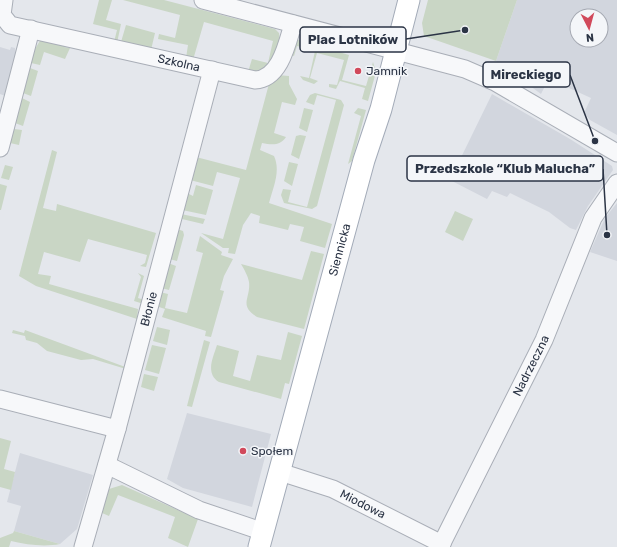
<svg xmlns="http://www.w3.org/2000/svg" width="617" height="547" font-family="Rubik,sans-serif">
	<style>
		.built { fill: #d2d6de; fill-rule: evenodd }
		.green { fill: #c9d6c5 }
		.lines { fill: none; stroke-linecap: round; stroke-linejoin: round }
		.minor-casing { stroke: #a9aeb7; stroke-width: 19 }
		.major-casing { stroke: #a3abb8; stroke-width: 23 }
		.minor { stroke: #f7f8fa; stroke-width: 17 }
		.major { stroke: #fff; stroke-width: 21 }
		.poi-dot { fill: #d1495b; stroke: #f4f6f9; stroke-width: 1.5 }
		.labels { text-anchor: middle; stroke-width: 3; stroke-linejoin: round; paint-order: stroke }
		.street-label { font-size: 12px; fill: #2b3445; stroke: #f4f6f9 }
		.poi-label { font-size: 12px; fill: #2b3445; stroke: #f4f6f9; text-anchor: start }
		.leader { fill: none; stroke: #2b3445; stroke-width: 1.5 }
		.callout-dot { fill: #2b3445; stroke: #f4f6f9; stroke-width: 1.5 }
		.callout { fill: #f4f6f9; stroke: #2b3445; stroke-width: 1.5 }
		.callout-label { font-size: 13px; text-anchor: middle; font-weight: bold; fill: #2b3445 }
	</style>
	<rect width="100%" height="100%" fill="#e4e7ec"/>
	<path class="built" d="M517,0H617V135L590,120L584,113L591,98L569,88L547,82L541,94L496,61ZM577,16H601V40H577Z
		M0,47L10,50L11,47L15,48L17,60L8,97L0,94Z
		M492,94L570,139L612,166L613,170L588,206L576,230L570,228L549,212L510,193L507,197L492,191L487,199L450,180Z
		M617,203V261L590,252L605,218Z
		M187,413L271,434L252,507L183,488L167,479Z
		M20,453L93,475L77,529L60,544L14,531L21,506L7,502Z"/>
	<path class="green" d="M99,0H112L106,20L121,24L117,43L114,42L117,30L93,24Z
		M123,0H164L275,29L279,33C282,49 270,62 259,73L248,72L252,59L268,63L273,41L204,22L193,60L186,58L188,45L158,39L159,34L175,38L180,15Z
		M428,0H517L496,61L424,36L422,23Z
		M126,25L155,33L151,50L121,42Z
		M41,39L65,40L64,47L70,48L65,59L44,52L40,65L31,63L35,49Z
		M296,39L349,55L342,80L366,86L373,62L376,72L368,101L362,99L365,88L340,81L336,89L329,87V84L337,85L344,60L317,53L310,78L318,81L314,84L303,80L300,76L309,78L315,51L297,46L294,56L288,54Z
		M30,68L38,71L31,96L23,93Z
		M277,75L289,76V84L297,99L295,105L282,102L274,133L286,137C280,146 272,145 262,143L260,150L274,156C281,171 273,188 269,203L332,224L325,248L300,241L304,227L290,224L288,230L259,223L260,216L251,213L243,225L235,254L228,253L229,248H223L201,233L223,239L240,178L217,172L213,186L190,180L196,157L246,170L270,80Z
		M315,93L341,100L344,105L317,206L312,209L284,203L281,195L283,189L291,190L288,202L307,207L336,100L317,95L314,105L306,102L310,95Z
		M22,98L30,102L23,126L15,123Z
		M304,108L313,110L307,132L299,128Z
		M358,108L366,110L352,161L348,164L361,116L354,113Z
		M14,129L22,130L19,145L10,143Z
		M300,135L306,136L299,159L291,155L296,136Z
		M52,150L57,152L43,208L56,211L57,204L156,233L146,267L140,266L145,263L147,255L88,239L80,262L44,252L38,274L51,276L49,284L138,309L137,319L36,286L19,276Z
		M289,162L298,164L292,186L284,181Z
		M5,165L13,167L9,180L1,178Z
		M0,184L7,186L1,210H0Z
		M196,185L213,190L206,215L182,210L187,193L193,196Z
		M455,211L473,219L463,241L445,232Z
		M181,214L205,219L203,224L182,219L180,217Z
		M177,229L183,231L184,235L177,261L169,259Z
		M200,236L222,252L221,255L233,259L224,276L220,290L224,291L211,337L205,336L206,331L162,317L165,309L156,306L160,292L168,294L165,308L187,313L203,253L196,251Z
		M311,251L324,254L304,329L257,317C238,305 251,298 249,282C248,276 244,269 241,264L302,280Z
		M168,263L176,266L169,290L161,288Z
		M138,273L144,276L138,298L148,301L147,305L134,301L141,277Z
		M157,327L170,330L167,345L153,341Z
		M13,330L24,333L25,330L128,368L126,369L93,359L81,360L47,351L37,343L26,340L25,336L12,333Z
		M288,332L302,336L289,384L285,383L281,399L219,382C205,373 213,358 217,345L239,351L233,376L250,381L257,355L281,360Z
		M204,340L210,342L192,407L187,406Z
		M152,345L166,348L159,374L145,370Z
		M144,374L158,377L154,391L141,387Z
		M0,438L11,441L4,469L15,472L11,490L0,487Z
		M122,485L198,519L188,547L168,538L175,517L118,495L109,516L102,513L109,489Z
		M14,531L60,544C45,547 27,545 11,541L9,547H0V538L13,533Z"/>
	<g class="lines">
		<defs>
			<g id="minor">
				<path id="s1" d="M4,0L2,15L10,25L255,80C280,79 287,44 293,24"/>
				<path d="M203,0L465,69L495,82L617,153"/>
				<path d="M0,148L31,29"/>
				<path d="M0,399L117,429"/>
				<path d="M107,465L199,510L264,532"/>
				<path id="s2" d="M280,472L333,489L442,544"/>
				<path id="s3" d="M83,547L117,429L212,70"/>
				<path id="s4" d="M440,547L544,340L593,218L617,183"/>
			</g>
			<g id="major">
				<path id="s5" d="M259,547L364,160L381,109L409,0"/>
			</g>
		</defs>
		<use href="#minor" class="minor-casing"/>
		<use href="#major" class="major-casing"/>
		<use href="#minor" class="minor"/>
		<use href="#major" class="major"/>
	</g>
	<g class="poi-dot">
		<circle cx="358" cy="71" r="4"/>
		<circle cx="243" cy="451" r="4"/>
	</g>
	<g class="labels">
		<g class="street-label">
			<text dy="4" stroke="none"><textPath href="#s1" startOffset="201">Szkolna</textPath></text>
			<text dy="4" stroke="none"><textPath href="#s5" startOffset="308">Siennicka</textPath></text>
			<text dy="4" stroke="none"><textPath href="#s3" startOffset="247">Błonie</textPath></text>
			<text dy="4" stroke="none"><textPath href="#s4" startOffset="203">Nadrzeczna</textPath></text>
			<text dy="4" stroke="none"><textPath href="#s2" startOffset="89">Miodowa</textPath></text>
		</g>
		<g class="poi-label">
			<text x="366" y="75">Jamnik</text>
			<text x="251" y="455">Społem</text>
		</g>
	</g>
	<path class="leader" d="M465 30L406 39M595 141L570 75M607 235L603 169"/>
	<g class="callout-dot">
		<circle cx="465" cy="30" r="4"/>
		<circle cx="595" cy="141" r="4"/>
		<circle cx="607" cy="235" r="4"/>
	</g>
	<g class="callout">
		<rect x="300" y="27" width="106" height="25" rx="4"/>
		<rect x="483" y="62" width="87" height="25" rx="4"/>
		<rect x="407" y="156" width="196" height="25" rx="4"/>
	</g>
	<g class="callout-label">
		<text x="353" y="44">Plac Lotników</text>
		<text x="526" y="79">Mireckiego</text>
		<text x="505" y="173">Przedszkole “Klub Malucha”</text>
	</g>
	<g transform="translate(589 28) rotate(174)"><circle r="19" fill="#f4f6f9" stroke="#a4a8b1"/>
	<path d="M0-3L7 15L0 10L-7 15Z" fill="#d1495b"/>
	<text y="-6" font-size="11" font-weight="bold" text-anchor="middle" fill="#2b3445">N</text>
	</g>
</svg>
